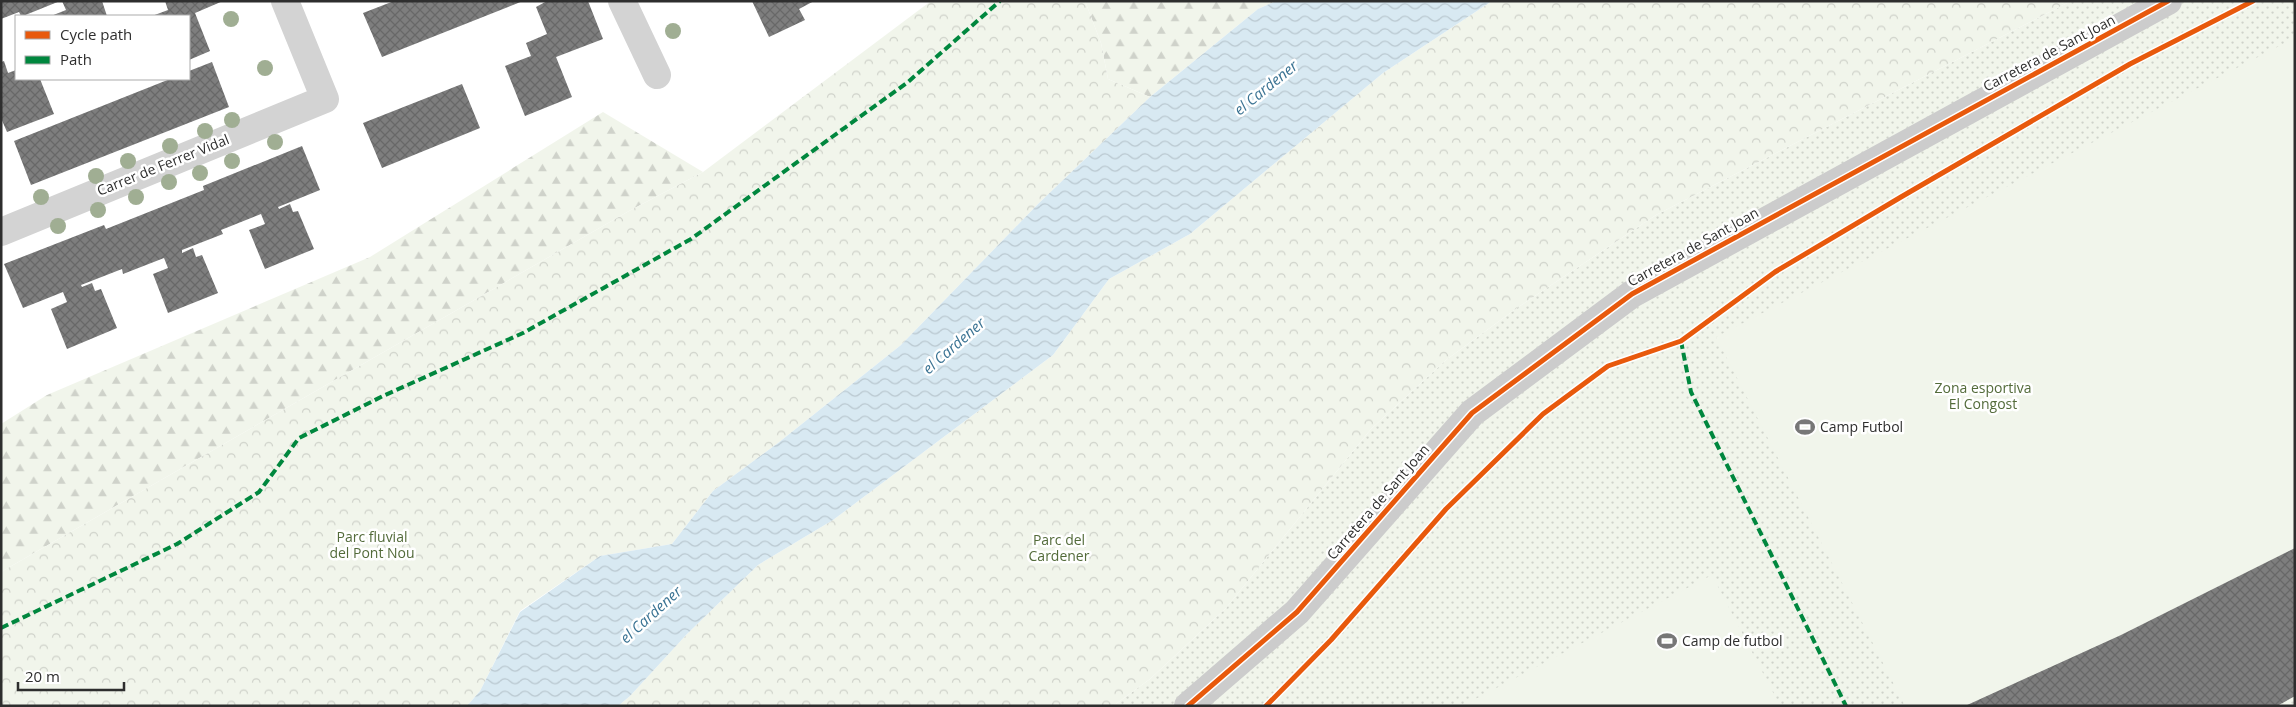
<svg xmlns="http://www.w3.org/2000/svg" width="2296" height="707" font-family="'Open Sans',sans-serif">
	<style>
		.grass { fill: url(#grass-dots) }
		.forest { fill: url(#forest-firs) }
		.park { fill: url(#park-crowns) }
		.pitch { fill: #f1f5eb }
		.water { fill: url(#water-waves) }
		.building { fill: url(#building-cross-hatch) }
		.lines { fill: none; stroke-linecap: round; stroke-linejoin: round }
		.street { stroke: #d3d3d3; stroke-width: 28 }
		.secondary { stroke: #ccc; stroke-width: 28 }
		.quiet { stroke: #00873e; stroke-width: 4; stroke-dasharray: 8 4; stroke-linecap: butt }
		.cycleway-casing { stroke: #fff; stroke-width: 8 }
		.cycleway { stroke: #e8590c; stroke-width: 5 }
		.tree { fill: #a0ae93 }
		.labels { text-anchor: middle; stroke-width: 5; stroke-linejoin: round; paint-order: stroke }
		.street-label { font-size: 14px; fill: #2e2e2e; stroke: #fff }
		.park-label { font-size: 14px; fill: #536b3a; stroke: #fff }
		.poi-label { font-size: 14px; fill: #2e2e2e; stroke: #fff; text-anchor: start }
		.water-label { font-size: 15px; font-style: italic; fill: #3a7393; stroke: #fff }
	</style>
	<defs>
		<pattern id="grass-dots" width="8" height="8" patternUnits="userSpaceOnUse" patternTransform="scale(1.25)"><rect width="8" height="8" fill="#f1f5eb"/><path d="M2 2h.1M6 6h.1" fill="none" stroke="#cfd2ca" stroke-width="1.8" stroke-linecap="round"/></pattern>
		<pattern id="forest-firs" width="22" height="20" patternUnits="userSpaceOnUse" patternTransform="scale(1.25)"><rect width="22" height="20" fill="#f1f5eb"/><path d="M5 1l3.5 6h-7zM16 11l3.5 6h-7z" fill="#cfd2ca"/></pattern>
		<pattern id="park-crowns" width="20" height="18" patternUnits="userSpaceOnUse" patternTransform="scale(1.25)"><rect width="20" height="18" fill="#f1f5eb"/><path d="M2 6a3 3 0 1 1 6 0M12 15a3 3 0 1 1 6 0" fill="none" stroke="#cfd2ca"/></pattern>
		<pattern id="water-waves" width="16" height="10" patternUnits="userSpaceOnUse" patternTransform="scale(1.25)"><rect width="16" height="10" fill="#d8e9f2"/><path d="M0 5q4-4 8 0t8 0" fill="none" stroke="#bac8d0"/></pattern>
		<pattern id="building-cross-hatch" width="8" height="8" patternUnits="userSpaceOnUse" patternTransform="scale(1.25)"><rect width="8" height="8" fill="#7e7e7e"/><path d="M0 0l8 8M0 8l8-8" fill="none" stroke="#686868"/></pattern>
	</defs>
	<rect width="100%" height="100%" fill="#fff"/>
	<path class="grass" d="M2071,1H2295V706H1113L1150,679L1226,608L1371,429L1446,360L1517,308L1656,215Z"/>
	<path class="forest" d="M1085,1H1276L1258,9L1150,97L1108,79L1101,43Z
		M603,112L703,172L629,211L1,572V424L47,395L370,257Z"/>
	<path class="park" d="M931,1H1085L1101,43L1108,79L1150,97L1038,204L901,345L778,443L713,491L672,544L600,556L520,611L480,691L467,706H1V572L629,211L703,172Z
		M1492,1H2071L1656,215L1517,308L1446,360L1371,429L1226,608L1150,679L1113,706H618L630,696L687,634L758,565L833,520L1053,355L1109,279L1190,234L1383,73Z"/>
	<path class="pitch" d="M2295,38V696L2277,706H1905L1716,337Z
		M1712,575L1780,706H1462Z"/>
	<path class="water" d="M1276,1H1492L1383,73L1190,234L1109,279L1053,355L833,520L758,565L687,634L630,696L618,706H467L480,691L520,612L600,556L672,544L713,491L778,443L901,345L1038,204L1150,97L1258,9Z"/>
	<path class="building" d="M1,1H60L23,16H21L19,12L1,19Z
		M62,1H102L107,16H51L66,10Z
		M165,1H223L195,13L210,51L189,60V16H152L168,10Z
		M394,1H523L382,57L363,13Z
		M547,1H588L603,39L556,57L572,97L525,116L505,66L531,56L526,43L547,34L536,7Z
		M752,1H814L799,9L805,20L769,37Z
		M4,61L8,73L16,70V79H40L54,114L7,132L1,118V62Z
		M212,62L229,107L31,185L14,141L170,79H189V71Z
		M462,84L480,128L382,168L363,123Z
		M302,146L320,190L278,207L279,209L290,204L293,212L298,211L314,249L265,269L249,230L265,224L261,214L221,230L223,234L182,250V253L193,248L196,257L202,255L218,293L168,313L153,274L168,268L164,258L123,274L122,269L81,285L82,287L92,283L95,291L101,289L117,328L67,349L51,309L67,302L63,292L23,308L4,264L104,225L106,229L204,190L203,186Z
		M2295,548V696L2277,706H1965L2121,635Z"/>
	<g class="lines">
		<path class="street" d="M622,1L657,75
			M1,232L325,99L285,1"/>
		<path class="secondary" d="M1188,706L1297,612L1472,413L1632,294L2168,1"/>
		<path class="quiet" d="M1681,341L1691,392L1846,706
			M1,628L177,544L259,492L299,438L383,396L523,333L691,239L908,82L1000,1"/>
		<defs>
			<path id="cycleway" d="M1188,706L1297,612L1472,413L1632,294L2168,1
				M1266,706L1331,640L1446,509L1543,414L1608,366L1681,341L1775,272L1901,197L2130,64L2253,1"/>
		</defs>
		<use href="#cycleway" class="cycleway-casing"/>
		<use href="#cycleway" class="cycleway"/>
	</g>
	<g class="tree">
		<circle cx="231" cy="19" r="8"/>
		<circle cx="673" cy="31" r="8"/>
		<circle cx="265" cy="68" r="8"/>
		<circle cx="232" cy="120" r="8"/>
		<circle cx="205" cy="131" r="8"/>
		<circle cx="275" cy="142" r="8"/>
		<circle cx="170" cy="146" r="8"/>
		<circle cx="128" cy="161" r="8"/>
		<circle cx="232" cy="161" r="8"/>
		<circle cx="200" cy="173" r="8"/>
		<circle cx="96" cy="176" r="8"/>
		<circle cx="169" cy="182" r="8"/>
		<circle cx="41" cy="197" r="8"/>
		<circle cx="136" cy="197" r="8"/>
		<circle cx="98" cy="210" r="8"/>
		<circle cx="58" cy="226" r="8"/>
	</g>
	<defs>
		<symbol id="stadium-bare" viewBox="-9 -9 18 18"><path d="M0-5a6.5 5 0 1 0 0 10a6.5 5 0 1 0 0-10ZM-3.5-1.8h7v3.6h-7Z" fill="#777" stroke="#fff" stroke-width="2.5" paint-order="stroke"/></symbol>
	</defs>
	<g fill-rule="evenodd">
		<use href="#stadium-bare" x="1791" y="413" width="28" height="28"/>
		<use href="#stadium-bare" x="1653" y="627" width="28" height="28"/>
	</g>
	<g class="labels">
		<g class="street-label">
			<text transform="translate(2049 53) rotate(-28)" y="5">Carretera de Sant Joan</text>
			<text transform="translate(163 165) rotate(-22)" y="5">Carrer de Ferrer Vidal</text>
			<text transform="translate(1693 247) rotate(-29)" y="5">Carretera de Sant Joan</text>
			<text transform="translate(1378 502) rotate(-49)" y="5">Carretera de Sant Joan</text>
		</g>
		<g class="park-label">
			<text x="1983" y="393">Zona esportiva<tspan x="1983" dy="16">El Congost</tspan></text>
			<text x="372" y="542">Parc fluvial<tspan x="372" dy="16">del Pont Nou</tspan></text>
			<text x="1059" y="545">Parc del<tspan x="1059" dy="16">Cardener</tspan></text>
		</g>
		<g class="poi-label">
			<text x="1820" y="432">Camp Futbol</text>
			<text x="1682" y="646">Camp de futbol</text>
		</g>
		<g class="water-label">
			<text transform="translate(1266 88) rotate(-39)" y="5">el Cardener</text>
			<text transform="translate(954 346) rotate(-41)" y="5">el Cardener</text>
			<text transform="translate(651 615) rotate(-42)" y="5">el Cardener</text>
		</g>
	</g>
	<rect width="2296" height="707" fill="none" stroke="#2e2e2e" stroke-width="5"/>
	<rect x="15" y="15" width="175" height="65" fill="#ffffff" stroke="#ababab"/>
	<rect x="25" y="31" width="25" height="8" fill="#e8590c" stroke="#ababab"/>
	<text x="60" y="40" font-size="15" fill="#2e2e2e">Cycle path</text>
	<rect x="25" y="56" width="25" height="8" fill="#00873e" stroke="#ababab"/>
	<text x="60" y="65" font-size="15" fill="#2e2e2e">Path</text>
	<path d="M18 682v8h106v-8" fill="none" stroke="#2e2e2e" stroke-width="2.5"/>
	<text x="25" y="682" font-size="15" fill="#2e2e2e" stroke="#ffffff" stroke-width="4" paint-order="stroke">20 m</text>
</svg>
